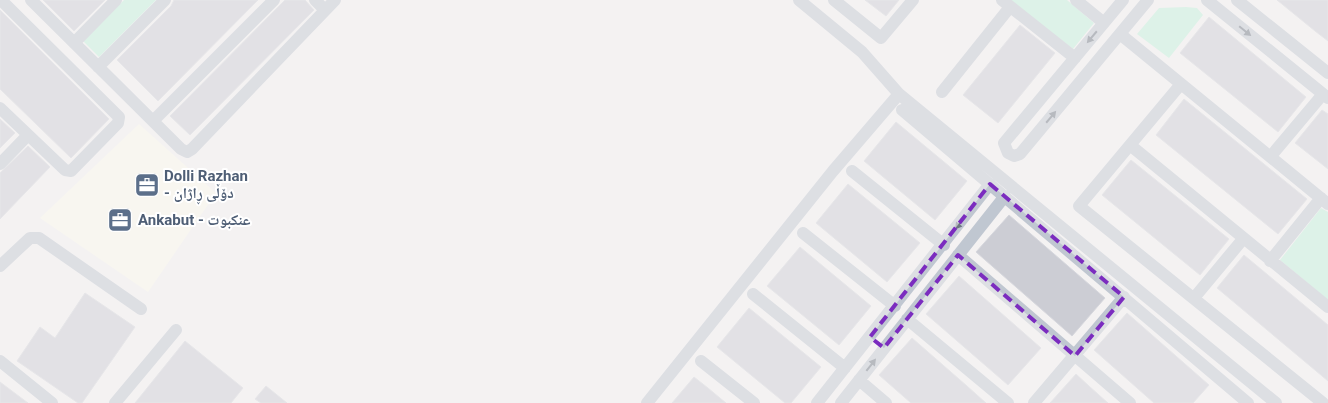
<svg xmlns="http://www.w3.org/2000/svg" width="1328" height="403" font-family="Roboto,'Noto Naskh Arabic',sans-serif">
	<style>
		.commercial { fill: #fdfbee }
		.green { fill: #c2f1db }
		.building { fill: #cccdd4; stroke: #d6d7dd }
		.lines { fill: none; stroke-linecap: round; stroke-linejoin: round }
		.minor { stroke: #c0c7d1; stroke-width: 12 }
		.oneway { fill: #6d7582 }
		.marked { fill: none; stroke: #7b2cbf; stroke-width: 4; stroke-dasharray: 10 6; stroke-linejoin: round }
		.labels { text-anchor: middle; stroke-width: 4; stroke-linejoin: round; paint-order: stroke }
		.service-label { font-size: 15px; font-weight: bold; fill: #4e5e75; stroke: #fff; text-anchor: start }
	</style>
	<rect width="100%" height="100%" fill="#f4f2f2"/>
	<path class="commercial" d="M139,124L216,193L148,292L40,218Z"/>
	<path class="green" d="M124,0H156L99,57L83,41Z
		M1010,0H1067L1094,23L1073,49Z
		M1186,7L1197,8L1203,15L1169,58L1137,34L1159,8Z
		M1321,208L1328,212V300L1280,260Z"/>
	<path class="building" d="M43,0H105L74,31Z
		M174,0H258L158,101L117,60L171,6Z
		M285,0H305L314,10L190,135L170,116Z
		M865,0H899L886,16Z
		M1277,0H1328V41L1315,31Z
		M0,10L109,119L71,158L0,89Z
		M1209,17L1306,97L1278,132L1180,53Z
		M1020,25L1055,53L998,123L963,95Z
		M1184,99L1307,199L1278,234L1156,135Z
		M1322,110L1328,114V169L1295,143Z
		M0,119L15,133L0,148Z
		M896,122L967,181L935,220L864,161Z
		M28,146L50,167L0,219V173Z
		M1131,160L1229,239L1200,275L1102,195Z
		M848,184L920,243L887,282L816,223Z
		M1009,215L1105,298L1072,336L976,252Z
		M800,247L871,306L839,345L767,286Z
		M1244,255L1328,325V381L1217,288Z
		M959,276L1041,348L1008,385L926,314Z
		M85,293L135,327L82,403H78L17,361L40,327L55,338Z
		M749,308L821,367L791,403H785L717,347Z
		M1127,313L1209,385L1193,403H1154L1094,350Z
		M912,338L967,386L986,403H911L879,375Z
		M185,341L243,388L231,403H135Z
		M1076,374L1089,386L1108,403H1050Z
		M694,377L708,388L726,403H672Z
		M0,382L28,403H0Z
		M266,386L287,403H261L255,399Z"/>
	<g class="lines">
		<path class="minor" d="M31,0L181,149L187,152L192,149L335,0
			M315,0L325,10
			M799,0L862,52L899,94L1276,403
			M834,0L881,38L913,0
			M1002,0L1075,58
			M1076,0L1104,23
			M1123,0L1004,143L1008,153L1014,156L1020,154L1148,0
			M1207,0L1328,98
			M1237,0L1328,73
			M1120,34L1328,204
			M74,43L116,0
			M98,67L165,0
			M1181,84L1079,206L1323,403
			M942,92L1010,7
			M0,108L65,170L71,171L118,123L119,117L1,0
			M902,110L1248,403
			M153,121L274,0
			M1130,145L1328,307
			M1271,156L1323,94
			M0,164L28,135
			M852,171L944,245
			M803,233L895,306
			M958,255L1130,403
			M1270,261L1321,198
			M0,266L30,238H39L141,309
			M753,294L845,368
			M1194,298L1243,239
			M907,319L1008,403
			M0,361L52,403
			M701,361L754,403
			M859,380L886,403
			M115,403L176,330
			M647,403L833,171L899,94
			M817,403L990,184
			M841,403L1005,196
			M1034,403L1124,297"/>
	</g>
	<defs><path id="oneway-solid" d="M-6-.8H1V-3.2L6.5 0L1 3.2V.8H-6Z" transform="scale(1.25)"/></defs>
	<g class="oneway">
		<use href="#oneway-solid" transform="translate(1245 31) rotate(39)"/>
		<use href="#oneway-solid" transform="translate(1092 37) rotate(130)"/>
		<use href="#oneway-solid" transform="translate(1051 117) rotate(-50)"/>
		<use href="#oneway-solid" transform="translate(960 223) rotate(128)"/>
		<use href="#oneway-solid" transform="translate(871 365) rotate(-52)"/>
	</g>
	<path d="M0 0H1328V403H0ZM990,184L1124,297L1075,356L958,255L884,348L870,337Z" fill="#f4f2f2" fill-opacity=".55" fill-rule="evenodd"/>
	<path class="marked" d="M990,184L1124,297L1075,356L958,255L884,348L870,337Z"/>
	<defs>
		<symbol id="office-square" viewBox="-11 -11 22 22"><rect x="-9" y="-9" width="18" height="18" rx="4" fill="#5c6f8a" stroke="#fff"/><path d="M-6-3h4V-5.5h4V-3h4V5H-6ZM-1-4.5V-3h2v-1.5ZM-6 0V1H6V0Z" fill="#fff"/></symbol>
	</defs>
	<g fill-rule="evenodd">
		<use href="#office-square" x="133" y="171" width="28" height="28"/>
		<use href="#office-square" x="106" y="206" width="28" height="28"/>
	</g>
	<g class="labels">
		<g class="service-label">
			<text x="164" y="181">Dolli Razhan<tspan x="164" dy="17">- دۆڵی ڕاژان</tspan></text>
			<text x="138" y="225">Ankabut - عنکبوت</text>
		</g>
	</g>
</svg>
